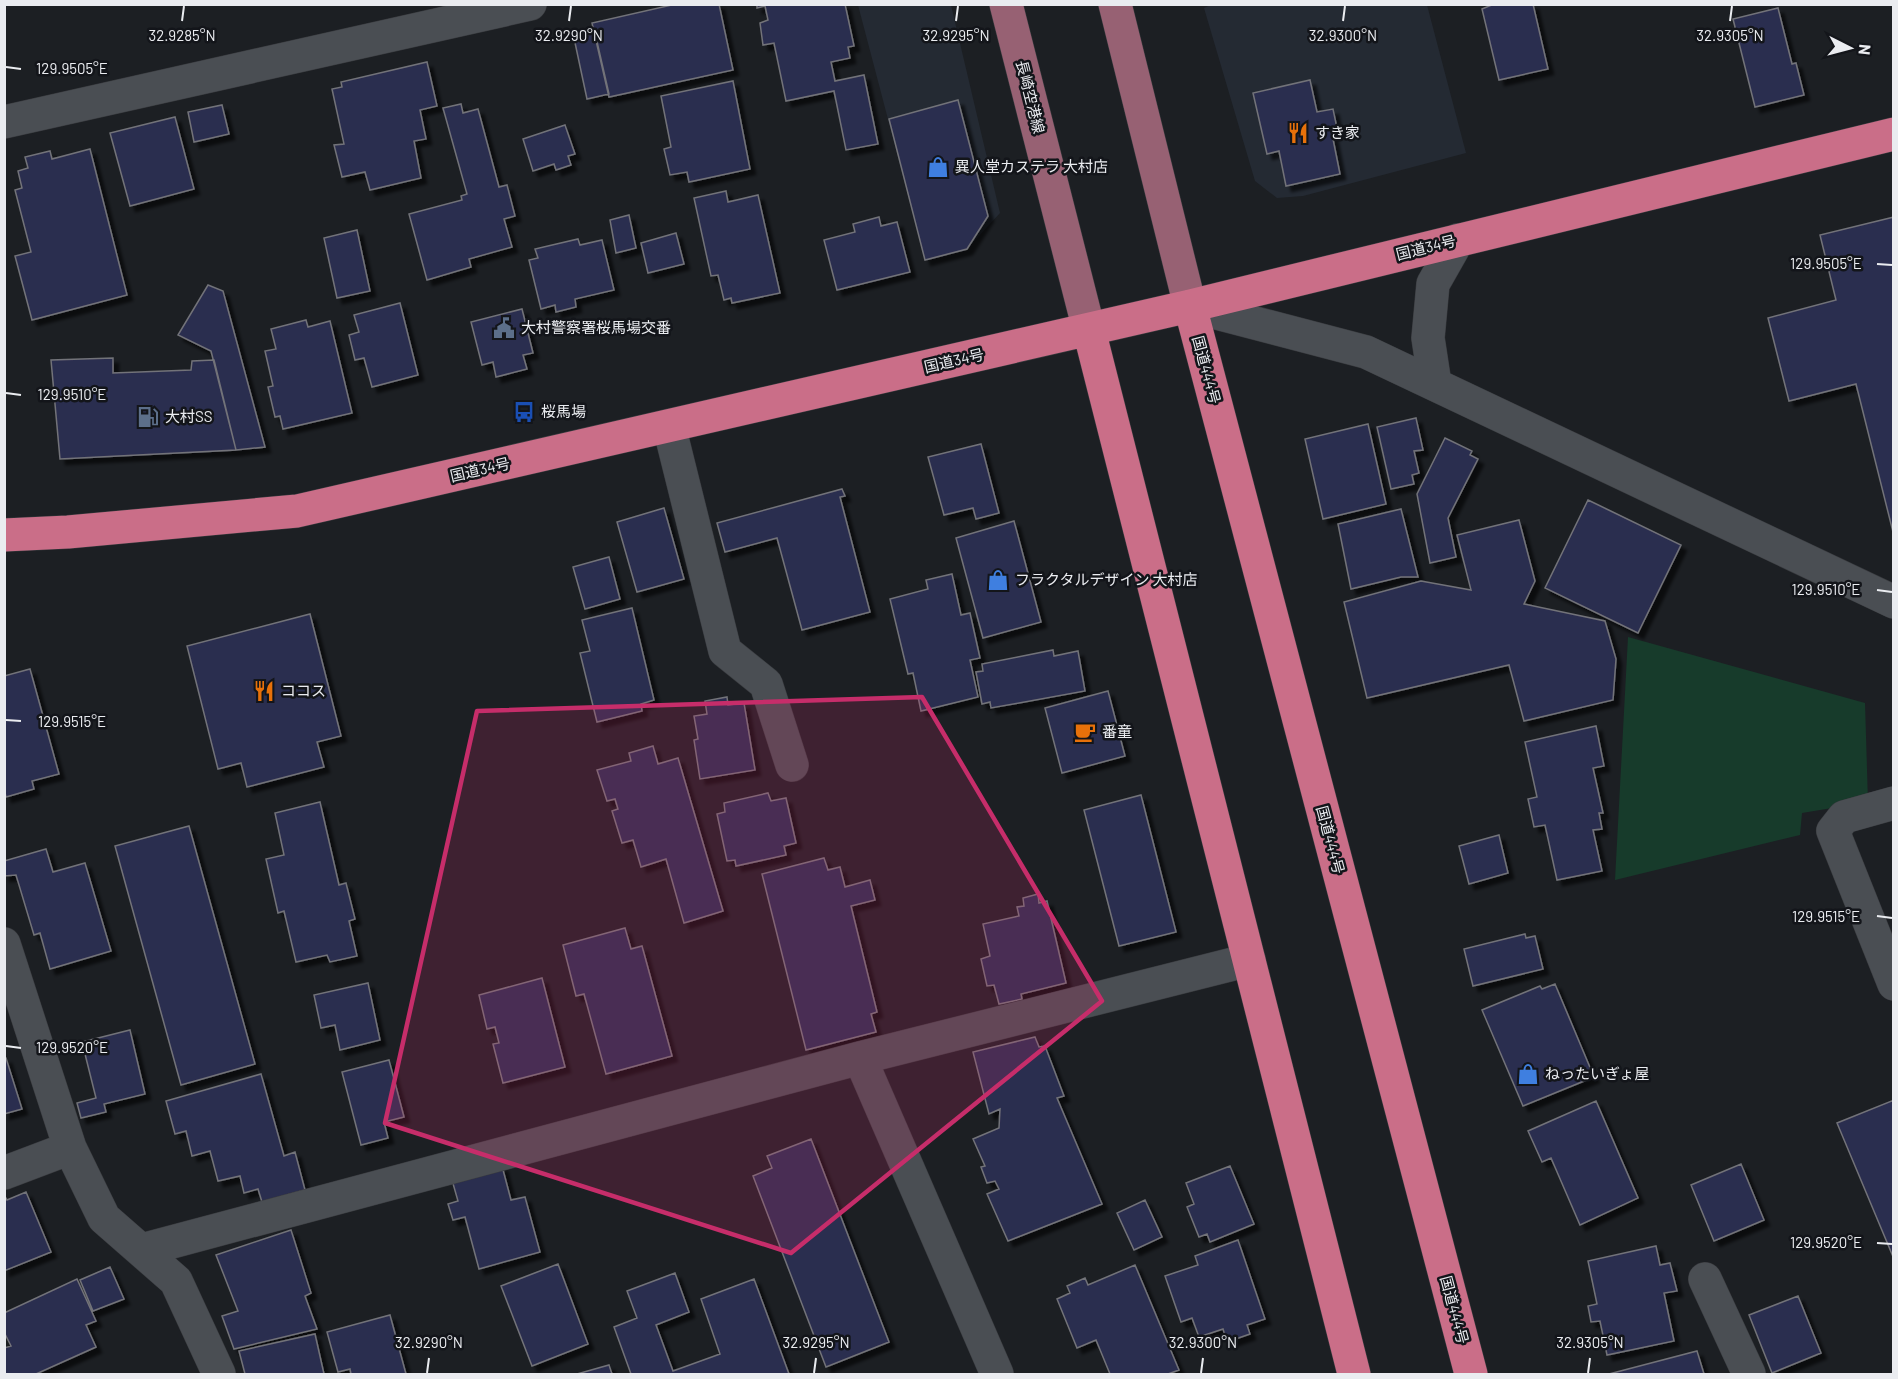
<svg xmlns="http://www.w3.org/2000/svg" width="1898" height="1379" font-family="Barlow,'Noto Sans JP',sans-serif">
	<style>
		.built { fill: #242a33 }
		.green { fill: #173b2b }
		.building { fill: #2c2d4f; stroke: #727379; stroke-width: 1.5; filter: url(#shadow) }
		.lines { fill: none; stroke-linecap: round; stroke-linejoin: round }
		.street-casing { stroke: #393b3f; stroke-width: 34 }
		.secondary-casing { stroke: #393b3f; stroke-width: 34 }
		.primary-casing { stroke: #393b3f; stroke-width: 34 }
		.highway-casing { stroke: #393b3f; stroke-width: 34 }
		.street { stroke: #4a4e53; stroke-width: 33 }
		.secondary { stroke: #4a4e53; stroke-width: 33 }
		.primary { stroke: #976173; stroke-width: 33 }
		.highway { stroke: #ca6e88; stroke-width: 33 }
		.marked { fill: #c62d6a; fill-opacity: 0.2; stroke: #c62d6a; stroke-width: 4.5; stroke-linejoin: round }
		.ticks { fill: none; stroke: #eaecf0; stroke-width: 2 }
		.labels { text-anchor: middle; stroke-width: 5; stroke-linejoin: round; paint-order: stroke }
		.street-label { font-size: 15px; fill: #eaecf0; stroke: #13151a }
		.poi-label { font-size: 15px; fill: #eaecf0; stroke: #13151a; text-anchor: start }
		.ticks-label { font-size: 15px; text-anchor: middle; fill: #eaecf0; stroke: #13151a; stroke-width: 5; stroke-linejoin: round; paint-order: stroke }
	</style>
	<defs>
		<filter id="shadow"><feDropShadow dx="5.5" dy="5.5" stdDeviation="1.5" flood-color="#0009"/></filter>
	</defs>
	<rect width="100%" height="100%" fill="#1c1f23"/>
	<path class="built" d="M1213,4L1427,5L1466,153L1303,196L1277,198L1255,181L1204,8Z
		M858,5H951L1000,213L967,249L925,260Z"/>
	<path class="green" d="M1628,637L1865,703L1868,802L1802,813L1800,835L1615,880Z"/>
	<path class="building" d="M676,4H719L733,70L609,97L592,23Z
		M757,4H845L854,46L848,47L850,58L831,62L835,81L864,75L878,144L846,150L834,91L786,101L774,43L763,45L760,23L768,20L765,6L757,8Z
		M1494,4H1533L1548,69L1499,80L1482,9Z
		M1778,8L1792,64L1796,63L1804,95L1755,107L1733,19Z
		M595,33L609,94L587,99L574,38Z
		M427,62L437,106L420,110L426,139L414,141L421,178L370,190L365,172L342,177L334,145L344,144L332,89L342,87L341,82Z
		M1310,80L1317,112L1333,109L1338,133L1332,134L1340,174L1286,186L1279,151L1267,154L1253,93Z
		M733,81L750,169L689,182L687,172L670,175L664,149L671,147L661,96Z
		M958,100L988,216L967,249L925,260L889,119Z
		M461,104L463,113L478,109L499,187L507,185L515,216L504,219L512,247L469,259L471,267L427,280L409,214L462,200L461,196L467,194L443,108Z
		M222,105L229,134L194,142L188,112Z
		M175,117L194,189L130,206L110,133Z
		M565,125L575,154L568,156L571,165L556,170L554,164L533,171L523,139Z
		M90,149L127,295L32,320L15,256L31,252L15,190L22,188L18,171L28,168L25,157L50,151L52,159Z
		M726,191L728,202L758,195L780,293L732,303L731,298L724,300L718,275L711,276L694,198Z
		M629,215L636,248L616,253L610,220Z
		M879,217L881,226L897,222L910,272L837,290L824,240L855,232L853,224Z
		M1894,217V532H1893L1856,384L1789,401L1768,318L1836,300L1820,235Z
		M357,230L370,291L337,298L324,238Z
		M676,233L684,264L648,273L641,243Z
		M578,239L580,245L602,240L614,290L575,299L576,307L556,312L555,305L541,309L529,260L538,258L535,249Z
		M208,285L223,291L265,447L236,450L211,351L178,335Z
		M400,303L418,375L372,387L364,358L355,360L349,335L359,332L354,315Z
		M522,309L533,353L523,355L527,369L496,377L493,362L482,365L471,322Z
		M306,320L308,327L330,321L352,413L283,429L280,416L275,417L268,387L273,386L265,351L276,349L271,329Z
		M113,358V373L191,370L192,361L214,360L236,450L60,459L51,360Z
		M1416,418L1423,450L1414,451L1419,473L1412,475L1414,484L1391,489L1377,427Z
		M1368,424L1386,504L1323,519L1305,439Z
		M1445,438L1472,451L1470,455L1478,459L1448,518L1456,557L1430,563L1417,494Z
		M981,444L999,513L976,519L973,508L944,515L928,457Z
		M842,489L845,496L840,497L870,612L802,630L777,538L725,552L717,523Z
		M1588,500L1681,545L1638,633L1545,588Z
		M664,508L684,579L637,592L617,522Z
		M1401,509L1418,577H1401L1351,589L1338,524Z
		M1519,520L1535,581L1524,604L1605,621L1616,659L1613,700L1524,721L1509,665L1367,698L1344,602L1421,581L1471,590L1457,535Z
		M1014,521L1041,622L983,638L956,538Z
		M609,557L620,599L585,609L573,567Z
		M952,574L961,615L970,613L980,658L970,660L978,697L921,711L913,673L908,674L890,599L928,589L926,580Z
		M632,608L654,700L641,704L642,711L597,722L580,653L590,651L582,620Z
		M310,614L341,736L317,742L324,767L247,787L241,763L218,769L187,646Z
		M1053,650L1054,656L1078,651L1085,691L991,708L990,702L982,704L976,672L983,671L982,664Z
		M30,669L59,774L32,781L34,789L6,797L4,789V676Z
		M1108,691L1125,756L1062,773L1045,708Z
		M727,697L728,705L744,703L755,770L700,779L694,740L698,739L694,716L707,714L705,701Z
		M1596,726L1604,766L1593,768L1603,813H1599L1602,829L1593,830L1602,871L1557,880L1545,825L1534,827L1528,799L1537,797L1525,742Z
		M653,746L658,764L678,758L723,911L684,923L666,859L641,867L633,840L622,843L612,811L618,809L615,799L607,801L597,770L631,761L629,753Z
		M768,793L771,801L786,798L796,843L784,846L786,855L736,866L735,860L727,861L717,814L725,812L724,803Z
		M1141,795L1176,932L1119,946L1084,810Z
		M320,802L339,885L346,883L355,919L349,921L357,956L330,962L327,955L296,962L284,911L278,913L266,859L284,855L275,813Z
		M189,826L255,1064L181,1085L115,846Z
		M1499,835L1508,873L1469,884L1459,846Z
		M46,849L53,872L85,863L111,951L50,969L40,933L34,935L16,875L4,876V861Z
		M824,858L828,870L840,867L845,887L870,880L875,900L851,906L877,1012L871,1014L876,1032L806,1050L762,874Z
		M1038,894L1039,903L1047,901L1066,983L1021,994L1022,999L999,1004L994,985L987,986L981,959L990,956L983,924L1019,916L1017,907L1024,906L1023,898Z
		M625,928L631,949L642,946L672,1056L606,1074L584,994L576,996L563,945Z
		M1525,934L1526,938L1535,936L1543,969L1473,986L1464,949Z
		M542,978L565,1067L503,1083L493,1044L499,1043L495,1027L487,1029L479,995Z
		M368,983L380,1040L340,1050L335,1025L321,1028L314,995Z
		M1555,984L1594,1077L1523,1106L1482,1010L1540,986L1542,989Z
		M130,1030L145,1094L104,1104L106,1112L81,1118L77,1103L96,1098L82,1042Z
		M1035,1037L1039,1047L1045,1046L1064,1096L1057,1098L1102,1204L1008,1241L987,1194L999,1189L995,1181L987,1183L981,1167L985,1166L973,1139L999,1128L1000,1109L989,1114L973,1052Z
		M4,1058H6L22,1109L4,1114Z
		M389,1060L404,1117L384,1122L388,1138L361,1145L342,1072Z
		M261,1074L284,1156L295,1152L305,1190L262,1202L258,1189L244,1193L240,1176L218,1181L210,1151L192,1156L186,1131L175,1134L166,1101Z
		M1894,1100V1259L1837,1123Z
		M1596,1101L1638,1198L1580,1225L1551,1158L1542,1162L1528,1131Z
		M811,1139L889,1342L826,1367L753,1176L772,1168L767,1156Z
		M1741,1164L1764,1220L1714,1241L1691,1185Z
		M502,1166L511,1200L525,1197L540,1252L479,1269L465,1217L453,1220L448,1204L458,1201L452,1180Z
		M1230,1166L1254,1224L1210,1242L1207,1234L1199,1237L1187,1207L1194,1204L1186,1183Z
		M26,1192L51,1252L4,1271V1195L7,1200Z
		M1145,1200L1162,1237L1134,1250L1117,1213Z
		M291,1230L311,1293L305,1296L317,1329L234,1349L222,1316L238,1311L216,1255Z
		M1238,1240L1265,1319L1247,1325L1250,1334L1227,1342L1223,1329L1199,1337L1192,1318L1181,1322L1165,1276L1198,1265L1195,1256Z
		M1656,1246L1660,1265L1670,1263L1677,1291L1664,1293L1674,1341L1607,1355L1600,1321L1591,1322L1588,1306L1597,1304L1588,1261Z
		M558,1264L588,1344L532,1366L501,1286Z
		M1135,1265L1179,1370L1168,1374H1110L1096,1340L1077,1348L1057,1299L1070,1293L1067,1286L1085,1278L1088,1285Z
		M110,1267L124,1299L93,1311L80,1280Z
		M675,1273L689,1312L656,1325L673,1371L720,1354L701,1299L754,1279L789,1374H631L614,1327L637,1318L627,1291Z
		M77,1279L96,1321L86,1325L96,1347L36,1374H4V1348L11,1346L4,1332V1313Z
		M1798,1296L1821,1353L1772,1373L1749,1315Z
		M390,1315L406,1374H351L350,1369L338,1372L327,1332Z
		M315,1334L324,1374H245L239,1351Z
		M1697,1351L1704,1374H1609Z
		M609,1365L612,1374H577Z"/>
	<g class="lines">
		<defs>
			<path id="street" d="M4,122L530,4
				M669,426L725,651L766,684L792,765
				M1894,803L1844,817L1833,831L1894,984
				M4,944L70,1148L104,1218L176,1281L219,1374
				M860,1058L997,1374
				M4,1173L70,1148
				M142,1250L860,1058L1249,960
				M1705,1279L1749,1374"/>
			<path id="secondary" d="M1190,306L1366,352L1894,602
				M1435,384L1428,338L1433,284L1458,240"/>
			<path id="primary" d="M1006,4L1089,330
				M1115,4L1190,306"/>
			<path id="highway" d="M1190,306L1471,1374
				M1089,330L1354,1374
				M4,535L68,532L297,511L1190,306L1894,134"/>
		</defs>
		<use href="#street" class="street-casing"/>
		<use href="#secondary" class="secondary-casing"/>
		<use href="#primary" class="primary-casing"/>
		<use href="#highway" class="highway-casing"/>
		<use href="#street" class="street"/>
		<use href="#secondary" class="secondary"/>
		<use href="#primary" class="primary"/>
		<use href="#highway" class="highway"/>
	</g>
	<path class="marked" d="M922,697L1102,1001L791,1253L385,1123L477,711Z"/>
	<path class="ticks" d="M182,21L184,6M569,21L571,6M956,21L958,6M1343,21L1345,6M1730,21L1732,6M6,67L21,69M1877,264L1892,265M6,393L21,395M1877,590L1892,592M6,720L21,721M1877,916L1892,918M6,1046L21,1048M1877,1243L1892,1244M427,1373L429,1358M814,1373L816,1358M1201,1373L1203,1358M1588,1373L1590,1358"/>
	<defs>
		<symbol id="restaurant-bare" viewBox="-9 -9 18 18"><path d="M-5-6h1v4h1v-4h1v4h1v-4h1v5L-1.5 .5V6h-2V.5L-5-1ZM5-6V6H3V1.5H1.5Q1.5-4 5-6Z" fill="#e8710a" stroke="#13151a" stroke-width="2.5" paint-order="stroke"/></symbol>
		<symbol id="shop-bare" viewBox="-9 -9 18 18"><path d="M-5-2.5h2.3a2.7 3.5 0 0 1 5.4 0H5L5.5 6h-11ZM-1.5-2.5h3a1.5 2.3 0 0 0-3 0Z" fill="#3f7fe0" stroke="#13151a" stroke-width="2.5" paint-order="stroke"/></symbol>
		<symbol id="civic-bare" viewBox="-9 -9 18 18"><path d="M-.6-6.5H3V-4.5H.6V-3L4-1V1h2V6H-6V1h2V-1L-.6-3ZM-1.2 2.5V6h2.4V2.5Z" fill="#5c6f8a" stroke="#13151a" stroke-width="2.5" paint-order="stroke"/></symbol>
		<symbol id="bus-bare" viewBox="-9 -9 18 18"><path d="M-5-6H5V4H4V6H2V4H-2V6H-4V4H-5ZM-3.5-4V0h7V-4ZM-3.5 1.2v1.5H-2V1.2ZM2 1.2v1.5H3.5V1.2Z" fill="#1a4fb4" stroke="#13151a" stroke-width="2.5" paint-order="stroke"/></symbol>
		<symbol id="fuel-bare" viewBox="-9 -9 18 18"><path d="M-5.5-6h7V0h2V4h1.3V-2.5L3-4.5l.8-.8L6-3V5H2.5V1h-1V6h-7ZM-4.2-4.7v3.2H.2V-4.7Z" fill="#5c6f8a" stroke="#13151a" stroke-width="2.5" paint-order="stroke"/></symbol>
		<symbol id="cafe-bare" viewBox="-9 -9 18 18"><path d="M-5.5-4.5H6V0H3Q3 3.5 0 3.5H-2.5Q-5.5 3.5-5.5 0ZM3-3.2v2h1.7v-2ZM-6 4.5H4V6H-6Z" fill="#e8710a" stroke="#13151a" stroke-width="2.5" paint-order="stroke"/></symbol>
	</defs>
	<g fill-rule="evenodd">
		<use href="#restaurant-bare" x="1283" y="118" width="30" height="30"/>
		<use href="#shop-bare" x="923" y="152" width="30" height="30"/>
		<use href="#civic-bare" x="489" y="313" width="30" height="30"/>
		<use href="#bus-bare" x="509" y="397" width="30" height="30"/>
		<use href="#fuel-bare" x="133" y="402" width="30" height="30"/>
		<use href="#shop-bare" x="983" y="565" width="30" height="30"/>
		<use href="#restaurant-bare" x="249" y="676" width="30" height="30"/>
		<use href="#cafe-bare" x="1070" y="717" width="30" height="30"/>
		<use href="#shop-bare" x="1513" y="1059" width="30" height="30"/>
	</g>
	<g class="labels">
		<g class="street-label">
			<text transform="translate(1030 97) rotate(76)" y="5">長崎空港線</text>
			<text transform="translate(1426 248) rotate(-14)" y="5">国道34号</text>
			<text transform="translate(954 361) rotate(-13)" y="5">国道34号</text>
			<text transform="translate(1206 370) rotate(75)" y="5">国道444号</text>
			<text transform="translate(480 470) rotate(-13)" y="5">国道34号</text>
			<text transform="translate(1330 840) rotate(75)" y="5">国道444号</text>
			<text transform="translate(1454 1310) rotate(75)" y="5">国道444号</text>
		</g>
		<g class="poi-label">
			<text x="1315" y="138">すき家</text>
			<text x="955" y="172">異人堂カステラ 大村店</text>
			<text x="521" y="333">大村警察署桜馬場交番</text>
			<text x="541" y="417">桜馬場</text>
			<text x="165" y="422">大村SS</text>
			<text x="1015" y="585">フラクタルデザイン 大村店</text>
			<text x="281" y="696">ココス</text>
			<text x="1102" y="737">番童</text>
			<text x="1545" y="1079">ねったいぎょ屋</text>
		</g>
	</g>
	<g class="ticks-label">
		<text x="182" y="41">32.9285°N</text>
		<text x="569" y="41">32.9290°N</text>
		<text x="956" y="41">32.9295°N</text>
		<text x="1343" y="41">32.9300°N</text>
		<text x="1730" y="41">32.9305°N</text>
		<text x="72" y="74">129.9505°E</text>
		<text x="1826" y="269">129.9505°E</text>
		<text x="72" y="400">129.9510°E</text>
		<text x="1826" y="595">129.9510°E</text>
		<text x="72" y="727">129.9515°E</text>
		<text x="1826" y="922">129.9515°E</text>
		<text x="72" y="1053">129.9520°E</text>
		<text x="1826" y="1248">129.9520°E</text>
		<text x="429" y="1348">32.9290°N</text>
		<text x="816" y="1348">32.9295°N</text>
		<text x="1203" y="1348">32.9300°N</text>
		<text x="1590" y="1348">32.9305°N</text>
	</g>
	<rect width="1898" height="1379" fill="none" stroke="#eaecf0" stroke-width="12"/>
	<g transform="translate(1850 48) rotate(96)" stroke="#13151a" stroke-width="4.5" paint-order="stroke">
	<path d="M0-4.5L10 22L0 15L-10 22Z" fill="#eaecf0"/>
	<text y="-9" font-size="16" font-weight="bold" text-anchor="middle" fill="#eaecf0">N</text>
	</g>
</svg>
